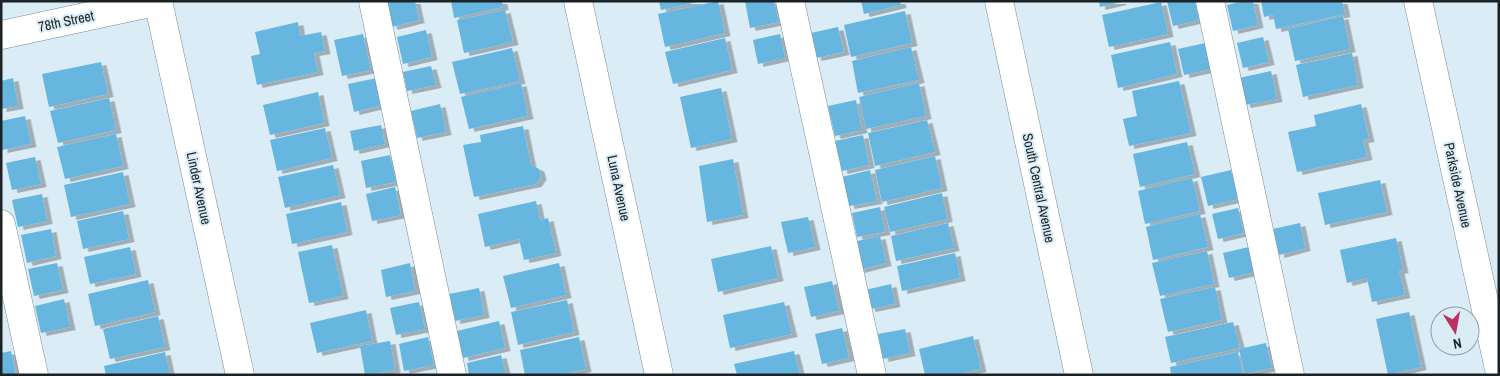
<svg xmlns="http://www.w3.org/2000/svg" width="1500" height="376" font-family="'Archivo Narrow',sans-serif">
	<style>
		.building { fill: #66b6df; filter: url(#shadow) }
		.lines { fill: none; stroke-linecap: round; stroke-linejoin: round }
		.minor-casing { stroke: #7b8a94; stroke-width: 29 }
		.minor { stroke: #fff; stroke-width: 28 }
		.labels { text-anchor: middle; stroke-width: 4; stroke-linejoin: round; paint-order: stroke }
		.street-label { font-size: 14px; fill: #1c2326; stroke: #daecf6 }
	</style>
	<defs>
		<filter id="shadow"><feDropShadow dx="5.5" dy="3" stdDeviation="0" flood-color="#0004"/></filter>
	</defs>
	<rect width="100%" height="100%" fill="#daecf6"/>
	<path class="building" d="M386,1H415L419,20L392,27Z
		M451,1H502L503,7L454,18Z
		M659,1H697V2L661,10Z
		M718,1L725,33L665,47L658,14Z
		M745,1H774L779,22L750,28Z
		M861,1H900L901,5L864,14Z
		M1099,1H1121V2L1100,7Z
		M1167,1H1195L1199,20L1173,26Z
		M1244,1H1253L1258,25L1233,31L1227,5Z
		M1261,1H1342L1345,14L1276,29L1273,15L1264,17Z
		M1161,2L1168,34L1109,47L1102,15Z
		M505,10L513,42L464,53L457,20Z
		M905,11L912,43L851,57L844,25Z
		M1343,16L1350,49L1295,61L1288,29Z
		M298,22L300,36L321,32L325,51L314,53L318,72L257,85L251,56L260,54L255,32Z
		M838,27L844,52L816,58L811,33Z
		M426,30L432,57L403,64L397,37Z
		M363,34L371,70L342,76L334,40Z
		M780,34L785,58L758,64L753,40Z
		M1263,37L1269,62L1243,68L1237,43Z
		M725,38L732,70L673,84L665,52Z
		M1170,42L1177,74L1118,88L1111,55Z
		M1205,43L1211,69L1184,75L1178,49Z
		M911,47L919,80L858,93L852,61Z
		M512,48L520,81L460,94L452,62Z
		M1352,53L1358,85L1303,97L1296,65Z
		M101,62L108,94L49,107L42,74Z
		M431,66L436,85L407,91L403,72Z
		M1271,71L1277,99L1245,105L1239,78Z
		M13,78L18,106L1,109V81Z
		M377,78L383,105L354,112L348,84Z
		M1179,81L1191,133L1129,146L1123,119L1137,116L1132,91Z
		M521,83L528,116L469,129L461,97Z
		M919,83L926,116L866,129L859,97Z
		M721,88L732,139L691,148L680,97Z
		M318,92L324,123L270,135L263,105Z
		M109,98L116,130L58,143L50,111Z
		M856,100L862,130L835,136L828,106Z
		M440,104L446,132L417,138L411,111Z
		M1361,104L1369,139L1363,140L1367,157L1297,172L1288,132L1316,126L1314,115Z
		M25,116L31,144L2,150L1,121Z
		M927,120L935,152L875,166L868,133Z
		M381,125L385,144L354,151L350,131Z
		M523,126L531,165L539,169L541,177L536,184L474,197L463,145L481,142L480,135Z
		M325,128L332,158L277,171L270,140Z
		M116,134L123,166L65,179L57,147Z
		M863,135L869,165L842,171L835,141Z
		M1187,142L1195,174L1140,187L1133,154Z
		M390,155L396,182L366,188L361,161Z
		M935,156L942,188L882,202L875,170Z
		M35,157L41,184L12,190L6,163Z
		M733,159L743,215L707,222L699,166Z
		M333,165L340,195L285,208L278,177Z
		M870,170L877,201L849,206L842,177Z
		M1231,170L1238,199L1208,206L1201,177Z
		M123,172L130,204L71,217L64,185Z
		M1192,178L1200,211L1145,224L1138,191Z
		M1380,180L1387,212L1325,225L1318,193Z
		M395,187L401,215L372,221L366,194Z
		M942,193L947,219L890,232L884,207Z
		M42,194L47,221L18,227L12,200Z
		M536,201L540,220L548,218L556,253L524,260L519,239L485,247L478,214Z
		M341,202L347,232L292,244L286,214Z
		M880,207L885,232L857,237L852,213Z
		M1238,208L1244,233L1218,239L1212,214Z
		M123,211L129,239L83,249L77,221Z
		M1200,214L1208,247L1153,260L1146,227Z
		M808,217L815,247L788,253L781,222Z
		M948,223L954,248L896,261L891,236Z
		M1300,223L1305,248L1279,255L1273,229Z
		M51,229L56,256L27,263L21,235Z
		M880,236L886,263L859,270L853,242Z
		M1396,238L1403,270L1399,271L1405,295L1372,302L1367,278L1347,283L1340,250Z
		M332,245L343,296L309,303L298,252Z
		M771,246L778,278L718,292L711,259Z
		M130,247L136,274L90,284L84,257Z
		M1249,247L1255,272L1229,278L1223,253Z
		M1207,251L1214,284L1160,296L1152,263Z
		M955,253L960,278L902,291L897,266Z
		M57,263L63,290L34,296L28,269Z
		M410,263L415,291L386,297L381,270Z
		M559,263L566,295L511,308L503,276Z
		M148,280L155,312L95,326L88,294Z
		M832,281L839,311L811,317L804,287Z
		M891,284L895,304L870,309L865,290Z
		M1215,287L1222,320L1168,332L1160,299Z
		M479,288L484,315L455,321L449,294Z
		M64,299L70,327L41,333L35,306Z
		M567,300L574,332L518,345L511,312Z
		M419,302L425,329L396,335L390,308Z
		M784,302L792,334L730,348L723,315Z
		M366,310L372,341L317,353L310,323Z
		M1409,312L1421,367L1388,375L1376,319Z
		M158,316L165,347L110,359L103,329Z
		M499,321L505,348L463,358L457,331Z
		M1233,322L1240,348L1171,363L1165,337Z
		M842,328L849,358L822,364L815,334Z
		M905,329L910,353L883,359L878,334Z
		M973,336L981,369L956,375H925L919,349Z
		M428,337L434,365L404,371L399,344Z
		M579,337L586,369L560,375H525L520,350Z
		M390,341L395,370L365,375L360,346Z
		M1266,343L1272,368L1245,374L1239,349Z
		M11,351L16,375H1V353Z
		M794,351L800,375H737L734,364Z
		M165,352L170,375H106L104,366Z
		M1238,352L1243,375H1171L1170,367Z
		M501,355L506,375H469L467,363Z"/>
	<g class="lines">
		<defs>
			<path id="minor" d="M158,1L240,375
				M373,1L452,375
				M578,1L659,375
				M790,1L872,375
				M999,1L1079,375
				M1210,1L1290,375
				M1418,1L1499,369
				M1,35L159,1
				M1,224L34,375"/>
		</defs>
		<use href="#minor" class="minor-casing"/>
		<use href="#minor" class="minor"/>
	</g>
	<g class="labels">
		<g class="street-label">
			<text transform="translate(66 21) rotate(-12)" y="5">78th Street</text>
			<text transform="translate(1458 185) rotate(78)" y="5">Parkside Avenue</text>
			<text transform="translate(199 188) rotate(78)" y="5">Linder Avenue</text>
			<text transform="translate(619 188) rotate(78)" y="5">Luna Avenue</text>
			<text transform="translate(1039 188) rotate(78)" y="5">South Central Avenue</text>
		</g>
	</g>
	<rect width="1500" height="376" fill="none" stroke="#1c2326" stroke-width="5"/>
	<g transform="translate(1455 331) rotate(169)"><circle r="24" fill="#daecf6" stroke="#8e9ca3"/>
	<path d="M0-4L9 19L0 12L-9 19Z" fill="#be3061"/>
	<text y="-8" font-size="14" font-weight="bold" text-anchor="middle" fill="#1c2326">N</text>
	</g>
</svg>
